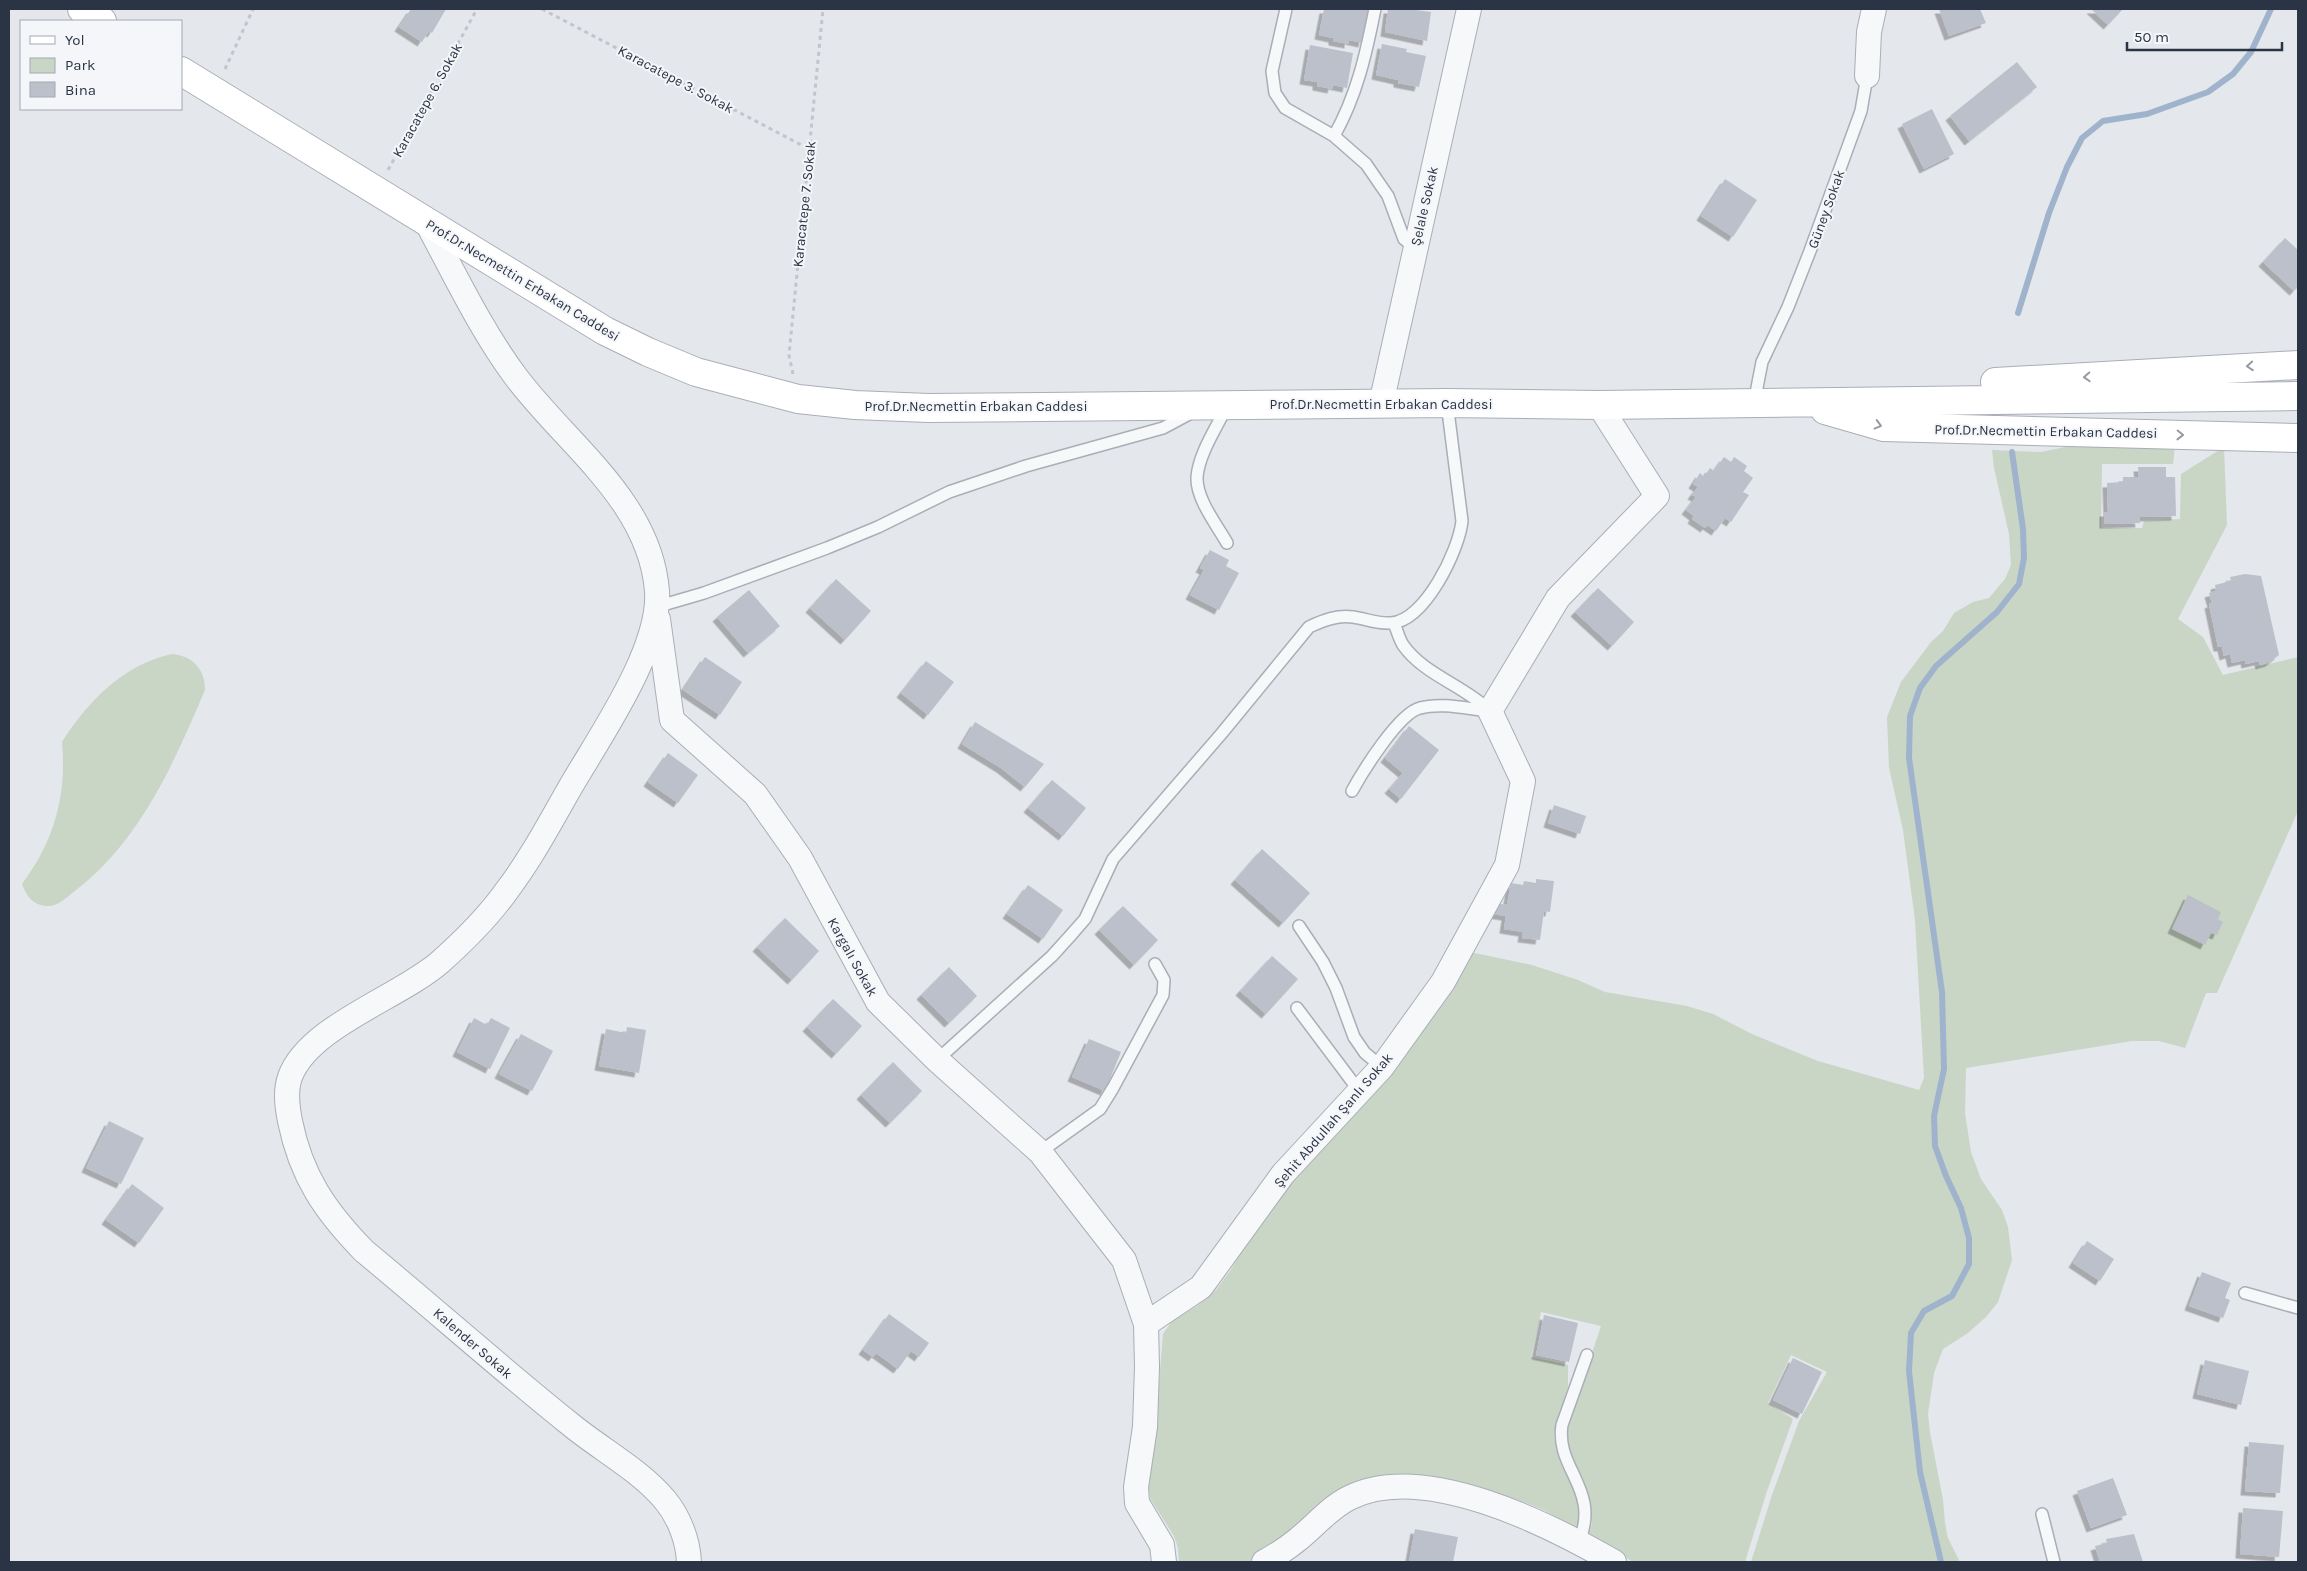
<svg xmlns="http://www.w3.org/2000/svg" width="2307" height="1571" font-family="Karla,sans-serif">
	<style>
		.green { fill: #c9d6c5 }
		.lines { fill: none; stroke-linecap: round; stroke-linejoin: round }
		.stream { stroke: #9fb4cc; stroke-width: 6 }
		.building { fill: #bbc0ca; filter: url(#shadow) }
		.service-casing { stroke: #a9aeb7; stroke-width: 14 }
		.minor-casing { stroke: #a9aeb7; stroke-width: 26 }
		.secondary-casing { stroke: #a9aeb7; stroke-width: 30 }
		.path { stroke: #c2c5cb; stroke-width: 3; stroke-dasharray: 4 4; stroke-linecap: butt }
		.service { stroke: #f7f8fa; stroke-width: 11 }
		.minor { stroke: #f7f8fa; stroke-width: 24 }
		.secondary { stroke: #fff; stroke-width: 28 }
		.oneway { stroke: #959aa2 }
		.labels { text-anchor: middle; stroke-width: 4; stroke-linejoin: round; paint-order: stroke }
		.street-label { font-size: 14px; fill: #2b3445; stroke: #f4f6f9 }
	</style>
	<defs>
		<filter id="shadow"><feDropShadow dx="-4.5" dy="4.5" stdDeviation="0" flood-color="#0004"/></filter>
	</defs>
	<rect width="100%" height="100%" fill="#e4e7ec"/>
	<path class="green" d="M2176,437L2173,464H2102L2101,528H2142L2144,521L2180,519L2181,474L2224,447L2227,525L2178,619L2203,637L2223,675L2298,657V811L2217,993H2206L2185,1048L2159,1041H2132L1966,1068L1965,1113L1971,1152L1981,1179L2002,1210L2008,1227L2012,1260L1998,1302L1986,1317L1968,1333L1943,1349L1934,1373L1928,1414L1930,1432L1943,1500L1945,1523L1948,1538L1960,1562H1751L1772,1495L1799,1421L1827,1372L1791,1355L1768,1403L1793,1419L1767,1491L1745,1562H1633L1589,1535L1592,1523L1588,1497L1583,1479L1572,1460L1565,1433L1601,1326L1541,1312L1531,1357L1568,1365V1387L1555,1428L1554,1438L1579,1495L1581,1523L1577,1527C1564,1524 1552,1513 1539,1508C1503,1493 1420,1469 1383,1475C1370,1477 1358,1482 1347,1487L1249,1562H1179L1178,1548L1174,1536L1151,1500L1147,1486L1154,1446L1163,1334L1172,1321L1197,1306L1216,1290L1232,1268L1258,1222L1470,952L1532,965L1578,980L1605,992L1687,1006L1713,1014L1752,1034L1818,1061L1919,1090L1924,1078L1915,920L1903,830L1889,768L1887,717L1901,682L1931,642L1943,631L1954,613L1973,602L1989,598L2005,579L2011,565L2009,534L1994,468L1992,450L2041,452L2104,439Z
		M172,654C193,656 205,669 205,690C174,763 140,841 76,890C67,897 58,907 46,906C33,905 26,896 22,884C54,841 67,796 62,742C87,702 124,664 172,654Z"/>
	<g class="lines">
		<path class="stream" d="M2018,313L2049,213L2067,167L2082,138L2103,121L2147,114L2208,92L2233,74L2251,52L2271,9
			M1941,1562L1920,1472L1909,1371L1911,1333L1924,1311L1952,1296L1969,1264V1238L1961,1208L1946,1176L1935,1146L1934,1116L1944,1069L1942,992L1909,758L1910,716L1920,688L1936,666L1997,612L2019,584L2024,558L2023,529L2012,452"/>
	</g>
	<path class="building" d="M411,9H446L432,33L429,31L422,42L399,27Z
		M1324,9H1369L1363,43L1349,40V44L1333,41V38L1319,35Z
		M1388,9H1409L1431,12L1427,41L1385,32Z
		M1939,9H1980L1986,23L1949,36Z
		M2091,9H2123L2108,25Z
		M1382,44L1407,49L1406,52L1426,56L1419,87L1398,83V80L1376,75Z
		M1310,45L1353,53L1347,88L1333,85L1332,89L1317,86V82L1304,80Z
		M2017,62L2037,87L1969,141L1950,116Z
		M1932,109L1954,154L1924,169L1902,124Z
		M1725,179L1757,200L1733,237L1701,216Z
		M2285,238L2298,250V287L2294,291L2263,262Z
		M1724,457L1731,462L1734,457L1747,466L1744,471L1753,478L1743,492L1749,495L1731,522L1725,518L1716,531L1707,525L1705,528L1692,519L1694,516L1686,510L1696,497L1692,495L1698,487L1693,484L1700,473L1704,477L1710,468L1714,471Z
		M2138,467H2166V477H2175L2176,516L2139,517L2140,523L2104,524V512H2108L2107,483L2123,482V477H2139Z
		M1210,550L1229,560L1226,566L1239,573L1219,610L1190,595L1204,570L1200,568Z
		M2245,574L2261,576L2279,655L2270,662L2260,665L2259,661L2246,664L2245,660L2232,663L2230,654L2224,656L2222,647H2218L2209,604L2212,603L2209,593L2216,591L2215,585L2231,581L2230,577Z
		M836,579L871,611L845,640L810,608Z
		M1598,588L1634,622L1612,646L1575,612Z
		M749,590L780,626L748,653L717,617Z
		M705,657L742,682L720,715L683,690Z
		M926,661L954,682L928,715L901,693Z
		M975,722L1044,764L1025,787L1001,768L962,744Z
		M1409,726L1439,750L1401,799L1389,789L1403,773L1385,758Z
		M668,753L698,775L678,803L648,782Z
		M1052,780L1086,808L1063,836L1028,808Z
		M1554,805L1586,816L1580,834L1548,823Z
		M1262,849L1310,893L1283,923L1235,880Z
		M1536,879L1554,881L1550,912L1544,911L1540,940L1522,938L1523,932L1504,929L1506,916L1493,914L1495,903L1507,905L1511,883L1523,885L1524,881L1536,883Z
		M1028,885L1063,910L1043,939L1007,914Z
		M2188,895L2221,912L2218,919L2223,922L2217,935L2211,933L2205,945L2172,929Z
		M1123,906L1158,940L1134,965L1099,930Z
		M785,918L819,951L792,980L757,947Z
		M1272,956L1298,979L1266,1014L1240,991Z
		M949,967L977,996L949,1023L921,995Z
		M833,999L862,1026L836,1054L807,1027Z
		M474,1018L487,1025L491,1018L510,1028L490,1069L457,1052Z
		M627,1027L646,1030L639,1073L599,1066L606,1029L626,1033Z
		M521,1034L553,1051L532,1091L499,1074Z
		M1089,1039L1121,1052L1105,1091L1072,1077Z
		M893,1062L922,1091L890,1123L861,1095Z
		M109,1121L144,1138L121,1184L86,1168Z
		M132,1184L164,1208L139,1243L106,1220Z
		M2087,1241L2114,1259L2100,1281L2073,1263Z
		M2202,1272L2231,1283L2225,1298L2230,1300L2223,1318L2189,1306Z
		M889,1314L929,1343L919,1357L911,1351L898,1369L876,1353L873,1357L863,1350Z
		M1544,1315L1578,1323L1569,1362L1536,1355Z
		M1793,1358L1822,1372L1802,1414L1773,1400Z
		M2205,1360L2249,1371L2241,1405L2197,1394Z
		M2249,1442L2284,1445L2280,1493L2245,1491Z
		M2113,1478L2127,1515L2091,1528L2077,1491Z
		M2243,1508L2283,1511L2279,1557L2240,1554Z
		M1415,1529L1458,1537L1453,1562H1409Z
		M2134,1534L2143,1562H2100L2095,1546L2107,1543L2106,1539Z"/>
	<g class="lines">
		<defs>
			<path id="service" d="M1286,9L1272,71L1275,93L1285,108L1334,136L1366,164L1388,196L1404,239L1414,247
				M1334,136C1357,95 1366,54 1375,9
				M1754,403L1762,362L1788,307L1810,251L1861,111L1867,76
				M1227,543C1217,525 1196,499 1197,477C1199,453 1217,427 1227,406
				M656,607L704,593L827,548L878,527L949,492L1026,466L1163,428L1191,413
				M1394,623C1397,630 1399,639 1403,645C1424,675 1465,686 1490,711
				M1352,791C1363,771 1399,713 1420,708C1441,702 1468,709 1490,711
				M1299,926L1323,962L1336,988L1354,1037L1365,1053L1382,1067
				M1297,1008L1360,1092
				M937,1060L1052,956L1071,935L1085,919L1113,859L1222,733L1309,627C1324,620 1337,615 1353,617C1367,619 1377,624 1391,623C1425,621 1459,550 1462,521L1447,403
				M1040,1152L1100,1109L1113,1088L1163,995L1164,980L1155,964
				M2245,1293L2298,1308
				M2042,1514L2054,1562
				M1579,1542C1601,1489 1555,1469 1562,1425L1587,1355"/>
			<path id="minor" d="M1867,76L1869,32L1874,9
				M427,223C455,275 481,330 516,377C566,444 650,501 657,591C661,649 600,736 571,786C551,821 532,857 508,889C489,916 464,941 439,963C398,998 308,1027 290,1077C285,1091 287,1106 290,1121C301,1176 325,1211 364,1251C433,1308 500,1368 570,1424C600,1449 639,1469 665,1500C679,1517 688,1540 689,1562
				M1381,404L1469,9
				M658,619L672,720L755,794L800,858L878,1002L937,1060L1040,1152L1124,1260L1146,1324
				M1164,1562L1162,1545L1137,1503L1136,1487L1145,1427L1147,1367L1146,1324L1201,1287L1283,1174L1382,1067L1443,982L1507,865L1523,781L1490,711L1558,598L1657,496L1599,405
				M1264,1562C1275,1556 1286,1549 1296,1541C1314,1527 1329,1508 1349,1498C1423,1460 1550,1525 1614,1562"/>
			<path id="secondary" d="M82,9L102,21
				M181,71L605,331L648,352L696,372L798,399L855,405L928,408L1447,403L1599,405L2298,396
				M1995,382L2298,365
				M1825,410L1884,427L2298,438"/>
		</defs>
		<use href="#service" class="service-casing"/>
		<use href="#minor" class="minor-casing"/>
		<use href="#secondary" class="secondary-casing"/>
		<path class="path" d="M542,9L809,149
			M225,69L253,9
			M388,170L477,9
			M793,374L789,355L823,9"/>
		<use href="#service" class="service"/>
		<use href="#minor" class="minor"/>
		<use href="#secondary" class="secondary"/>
	</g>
	<defs><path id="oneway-chevron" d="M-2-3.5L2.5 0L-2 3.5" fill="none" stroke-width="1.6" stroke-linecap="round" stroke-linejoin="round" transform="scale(1.25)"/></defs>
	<g class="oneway">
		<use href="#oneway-chevron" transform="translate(2250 366) rotate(176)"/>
		<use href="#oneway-chevron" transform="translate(2087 377) rotate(177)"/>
		<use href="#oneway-chevron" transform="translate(1878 425) rotate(15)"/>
		<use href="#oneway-chevron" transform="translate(2180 435) rotate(1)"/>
	</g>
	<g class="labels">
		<g class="street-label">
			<text transform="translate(676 79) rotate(28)" y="5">Karacatepe 3. Sokak</text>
			<text transform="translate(427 100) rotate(-61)" y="5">Karacatepe 6. Sokak</text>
			<text transform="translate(804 204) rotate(-84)" y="5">Karacatepe 7. Sokak</text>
			<text transform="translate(1424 206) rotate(-77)" y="5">Şelale Sokak</text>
			<text transform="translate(1826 209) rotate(-70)" y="5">Güney Sokak</text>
			<text transform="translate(523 280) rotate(31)" y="5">Prof.Dr.Necmettin Erbakan Caddesi</text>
			<text x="1381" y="409">Prof.Dr.Necmettin Erbakan Caddesi</text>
			<text x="976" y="411">Prof.Dr.Necmettin Erbakan Caddesi</text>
			<text transform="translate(2046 431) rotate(1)" y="5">Prof.Dr.Necmettin Erbakan Caddesi</text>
			<text transform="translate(853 957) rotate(61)" y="5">Kargalı Sokak</text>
			<text transform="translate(1333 1120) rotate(-49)" y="5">Şehit Abdullah Şanlı Sokak</text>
			<text transform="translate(473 1343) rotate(41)" y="5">Kalender Sokak</text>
		</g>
	</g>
	<rect width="2307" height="1571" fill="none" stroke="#2b3445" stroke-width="20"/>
	<rect x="20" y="20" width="162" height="90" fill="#f4f6f9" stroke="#a4a8b1"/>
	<rect x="30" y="36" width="25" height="8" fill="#ffffff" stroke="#a4a8b1"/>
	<text x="65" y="45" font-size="15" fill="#2b3445">Yol</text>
	<rect x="30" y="58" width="25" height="15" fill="#c9d6c5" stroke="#a4a8b1"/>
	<text x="65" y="70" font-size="15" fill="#2b3445">Park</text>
	<rect x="30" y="82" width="25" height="15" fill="#bbc0ca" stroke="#a4a8b1"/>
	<text x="65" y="95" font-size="15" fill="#2b3445">Bina</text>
	<path d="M2127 42v8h155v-8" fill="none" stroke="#2b3445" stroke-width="2.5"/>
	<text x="2134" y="42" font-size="15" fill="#2b3445" stroke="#f4f6f9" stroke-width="4" paint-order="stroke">50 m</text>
</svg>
